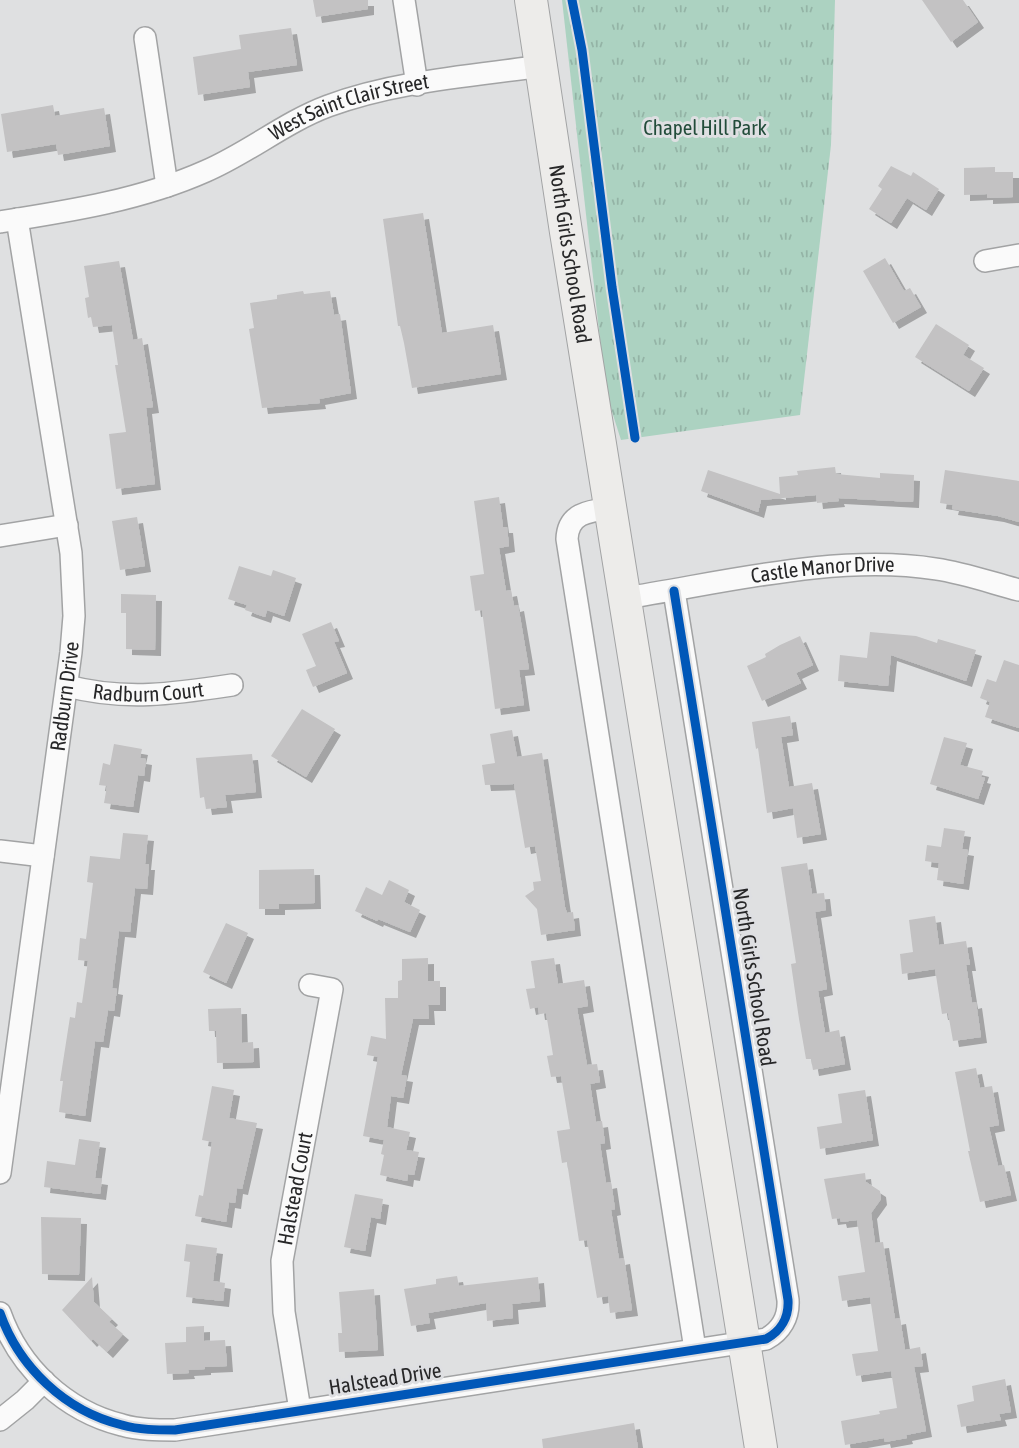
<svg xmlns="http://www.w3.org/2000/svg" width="1019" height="1448" font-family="'Asap Condensed',sans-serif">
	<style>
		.park { fill: url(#park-tufts) }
		.building { fill: #c3c2c3; filter: url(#shadow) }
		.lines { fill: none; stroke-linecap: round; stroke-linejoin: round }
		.street-casing { stroke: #a2a3a4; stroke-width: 24 }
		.secondary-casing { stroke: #a2a3a4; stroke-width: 34 }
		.street { stroke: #fafafa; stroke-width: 21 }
		.secondary { stroke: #edecea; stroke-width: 32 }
		.cycleway-casing { stroke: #dedfe2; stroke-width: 13 }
		.cycleway { stroke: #0057b8; stroke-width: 9 }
		.labels { text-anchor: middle; stroke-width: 6; stroke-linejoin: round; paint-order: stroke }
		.street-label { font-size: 21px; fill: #272728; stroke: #dedfe2 }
		.park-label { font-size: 21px; fill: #224c3a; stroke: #dedfe2 }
	</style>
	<defs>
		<pattern id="park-tufts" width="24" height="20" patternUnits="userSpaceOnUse" patternTransform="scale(1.75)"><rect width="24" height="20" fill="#acd2c1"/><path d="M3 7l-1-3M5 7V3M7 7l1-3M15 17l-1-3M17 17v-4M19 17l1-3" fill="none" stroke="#94b4a6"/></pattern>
		<filter id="shadow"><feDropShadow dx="6" dy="6" stdDeviation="0" flood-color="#0004"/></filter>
	</defs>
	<rect width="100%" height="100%" fill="#dfe0e1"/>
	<path class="park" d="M562,0H835L831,145L800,415L621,440L606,393Z"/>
	<path class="building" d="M313,0H368V9L316,17Z
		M922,0H963L978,22L951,42Z
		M291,28L297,65L248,72L250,87L198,95L193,57L241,49L239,35Z
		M53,105L55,116L104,108L110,146L58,155L56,144L7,152L1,114Z
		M891,166L911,176L913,172L939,189L926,210L907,198L891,223L869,209L882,189L878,186Z
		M995,167V172H1013V197L987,198V194L964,195V168Z
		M423,213L442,333L493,325L501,374L412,388L404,343L400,326H398L383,219Z
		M885,258L904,291L910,288L921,307L893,323L863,271Z
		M119,261L133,340L142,338L153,407L146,408L155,484L116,489L109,434L126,432L115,365H118L112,325L93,327L91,317L88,318L85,298L89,297L84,266Z
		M303,291L304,294L330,291L334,315L340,314L351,393L319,399L320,403L262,408L249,329L254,328L250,303L277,299V295Z
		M936,324L969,345L963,355L984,368L969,391L915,357Z
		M835,467L836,474L880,478V473L914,475L913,502L838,498L839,501L817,503L816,495L761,500L758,512L701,491L708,470L780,494L779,477L798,475L797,471Z
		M945,470L1019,481V522L998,516L952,509L953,505L940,503Z
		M499,497L503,527H507L509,546L499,548L506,591L511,590L514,606L518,605L529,669L519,670L524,705L495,709L482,610L475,611L470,576L484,574L474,501Z
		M137,517L145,566L120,570L112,521Z
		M239,566L271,576L273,570L296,578L284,616L267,610L265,617L245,610L247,605L228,599Z
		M121,594L156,595L155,650L126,649V613H121Z
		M331,622L339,641L334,642L347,673L313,687L306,670L316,666L302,634Z
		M870,632L916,636L937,643L938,639L976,650L966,681L891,655L888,686L838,681L840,655L867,658Z
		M800,636L813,665L796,673L801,683L762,701L747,666L766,657L765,654L780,645Z
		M1004,660L1019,665V728L985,717L990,702L980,698L987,679L996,682Z
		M302,709L335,729L306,777L271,756Z
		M790,716L793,735L781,737L789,787L812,783L821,834L797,838L793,808L767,813L758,748L756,749L752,722Z
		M512,730L517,757L542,753L565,907L567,913L573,912L575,930L541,935L537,909L525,896L534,890L533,882L541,881L535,846L525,848L514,784L485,785L482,765L495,763L490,734Z
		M944,737L967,743L960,765L983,771L981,777L985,778L978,799L930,784Z
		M114,744L142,749L140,758L146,759L144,776L138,775L133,807L104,803L107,786L99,785L103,763L110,765Z
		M252,754L256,792L225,795L227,807L206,809L204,797L200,798L196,758Z
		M944,828L965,831L962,849L968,850L963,884L937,880L939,863L925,861L927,845L941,847Z
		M123,833L148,835L145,864H149L147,889L135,888L130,932L119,931L112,988L117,989L114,1011L108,1010L103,1042L95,1041L85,1116L59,1112L63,1081H60L70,1017L75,1018L77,1002L82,1003L88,961L78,960L80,938L86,939L93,883L87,882L90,856L120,859Z
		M807,863L812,894L824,893L826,910L815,912L827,989L818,991L825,1033L839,1030L845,1064L813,1070L811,1059H806L799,1019L791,964L796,963L781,867Z
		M314,869L315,903L279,904V909H259V870Z
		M389,880L409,890L404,902L420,910L410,932L378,919L377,921L355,911L366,887L382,895Z
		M935,916L939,945L966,941L970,965H966L972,1003L976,1002L981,1037L953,1041L948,1013L942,1014L935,969L902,974L900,954L913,952L909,920Z
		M226,923L248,933L226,983L203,972Z
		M428,958V981H440V1005H428L429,1019H413L401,1075L407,1076L403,1098L391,1096L387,1127L410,1132L406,1150L419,1152L414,1175L408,1174L407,1181L380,1175L384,1155L381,1154L384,1140L363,1136L378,1057L367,1055L371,1036L386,1039L385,998H398V981L402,980V959Z
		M554,958L558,984L584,980L588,1006L577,1008L587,1065L597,1064L600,1082L590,1084L596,1122L602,1121L605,1143L600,1144L606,1183L611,1182L615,1209L611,1210L619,1259L624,1258L632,1310L610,1313L608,1296L597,1298L587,1240L579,1241L567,1162L562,1163L557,1131L570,1129L561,1076L551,1077L547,1056L553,1055L546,1013L539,1014L538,1007L530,1009L526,989L535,988L531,961Z
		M241,1008L242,1043L253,1042L254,1062L217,1063L216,1031H209L208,1009Z
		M976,1068L980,1088L992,1086L999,1125L989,1127L998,1166L1004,1165L1011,1195L980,1202L968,1151H970L955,1072Z
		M212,1086L234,1090L229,1118L257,1123L242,1189L237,1188L235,1203L229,1202L226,1222L195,1216L199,1195L203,1196L212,1142L202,1140Z
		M865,1090L873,1140L820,1149L817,1127L842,1123L838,1094Z
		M79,1139L100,1142L95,1178L102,1179L100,1194L44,1187L47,1161L75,1165Z
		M865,1173L866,1182L880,1191L881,1199L871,1213L875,1243L883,1242L895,1319L900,1318L905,1350L920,1347L923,1366L914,1367L926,1431L906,1435L907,1438L885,1442L884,1438L845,1445L841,1421L880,1414L879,1411L897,1408L891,1371L856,1376L852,1354L878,1351L870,1297L842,1301L838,1276L865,1272L857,1220L841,1222L840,1218L832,1219L824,1179Z
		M355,1194L383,1199L380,1219L371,1217L365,1251L344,1247Z
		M41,1217L81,1218L79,1275L42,1274Z
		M186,1244L217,1248L213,1281L225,1283L223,1301L186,1297L190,1262L184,1261Z
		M457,1276L459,1286L538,1277L540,1301L512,1304L513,1318L487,1321L486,1303L428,1313L430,1323L411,1326L404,1289L436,1284V1279Z
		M92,1277L94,1302L112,1319L109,1322L123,1334L107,1352L93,1339L91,1341L62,1310Z
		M374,1289L378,1350L339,1352L338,1333H342L339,1292Z
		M204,1326V1341L225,1340L227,1366L205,1367V1369L188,1370L189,1373L167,1374L165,1343L186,1342V1327Z
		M1005,1379L1011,1412L999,1414L1001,1420L961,1427L957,1405L974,1401L972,1386Z
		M634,1423L638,1448H543L542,1439Z"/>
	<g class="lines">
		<defs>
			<g id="street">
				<path d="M404,0L417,85"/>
				<path d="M145,38L167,186"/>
				<path id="s1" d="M0,222C70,211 141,200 206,171C248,153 285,122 328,106C396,81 471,76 542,66"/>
				<path d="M985,261L1019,255"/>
				<path d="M611,508C589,511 568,513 567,539L695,1349"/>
				<path d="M0,536L67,525"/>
				<path id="s2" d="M625,598C723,583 838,553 936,569C964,573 992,583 1019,590"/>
				<path id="s3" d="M67,686C125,701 173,694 232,685"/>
				<path d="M0,851L43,856"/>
				<path id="s4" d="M0,1173L71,652L74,616L71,553L17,219"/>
				<path d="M0,1313C19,1367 65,1411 122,1425C139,1430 157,1430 175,1430L766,1339C781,1331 789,1317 788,1300L674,591"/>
				<path id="s5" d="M300,1410L284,1312L282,1261L332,989L310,985"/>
				<path d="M0,1420L25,1400L44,1381"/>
			</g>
			<g id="secondary">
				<path id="s6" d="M531,0L566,232L761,1448"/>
			</g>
		</defs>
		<use href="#street" class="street-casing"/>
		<use href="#secondary" class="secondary-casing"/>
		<use href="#street" class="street"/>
		<use href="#secondary" class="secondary"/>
		<defs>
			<path id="cycleway" d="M572,0L582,50L612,287L635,438
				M0,1313C19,1367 65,1411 122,1425C139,1430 157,1430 175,1430L766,1339C781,1331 789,1317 788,1300L674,591"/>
		</defs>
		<use href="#cycleway" class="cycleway-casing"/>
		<use href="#cycleway" class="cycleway"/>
	</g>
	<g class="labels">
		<g class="street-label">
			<text dy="7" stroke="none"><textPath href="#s1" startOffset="371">West Saint Clair Street</textPath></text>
			<text dy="7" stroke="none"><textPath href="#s6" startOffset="257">North Girls School Road</textPath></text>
			<text dy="7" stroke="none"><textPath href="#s2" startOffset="200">Castle Manor Drive</textPath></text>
			<text dy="7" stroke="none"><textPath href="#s3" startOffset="82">Radburn Court</textPath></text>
			<text dy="7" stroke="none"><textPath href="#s4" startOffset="481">Radburn Drive</textPath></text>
			<text transform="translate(754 977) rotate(81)" y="7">North Girls School Road</text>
			<text dy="7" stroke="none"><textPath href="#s5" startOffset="224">Halstead Court</textPath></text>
			<text transform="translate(385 1379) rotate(-9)" y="7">Halstead Drive</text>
		</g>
		<g class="park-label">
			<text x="705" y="135">Chapel Hill Park</text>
		</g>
	</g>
</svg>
